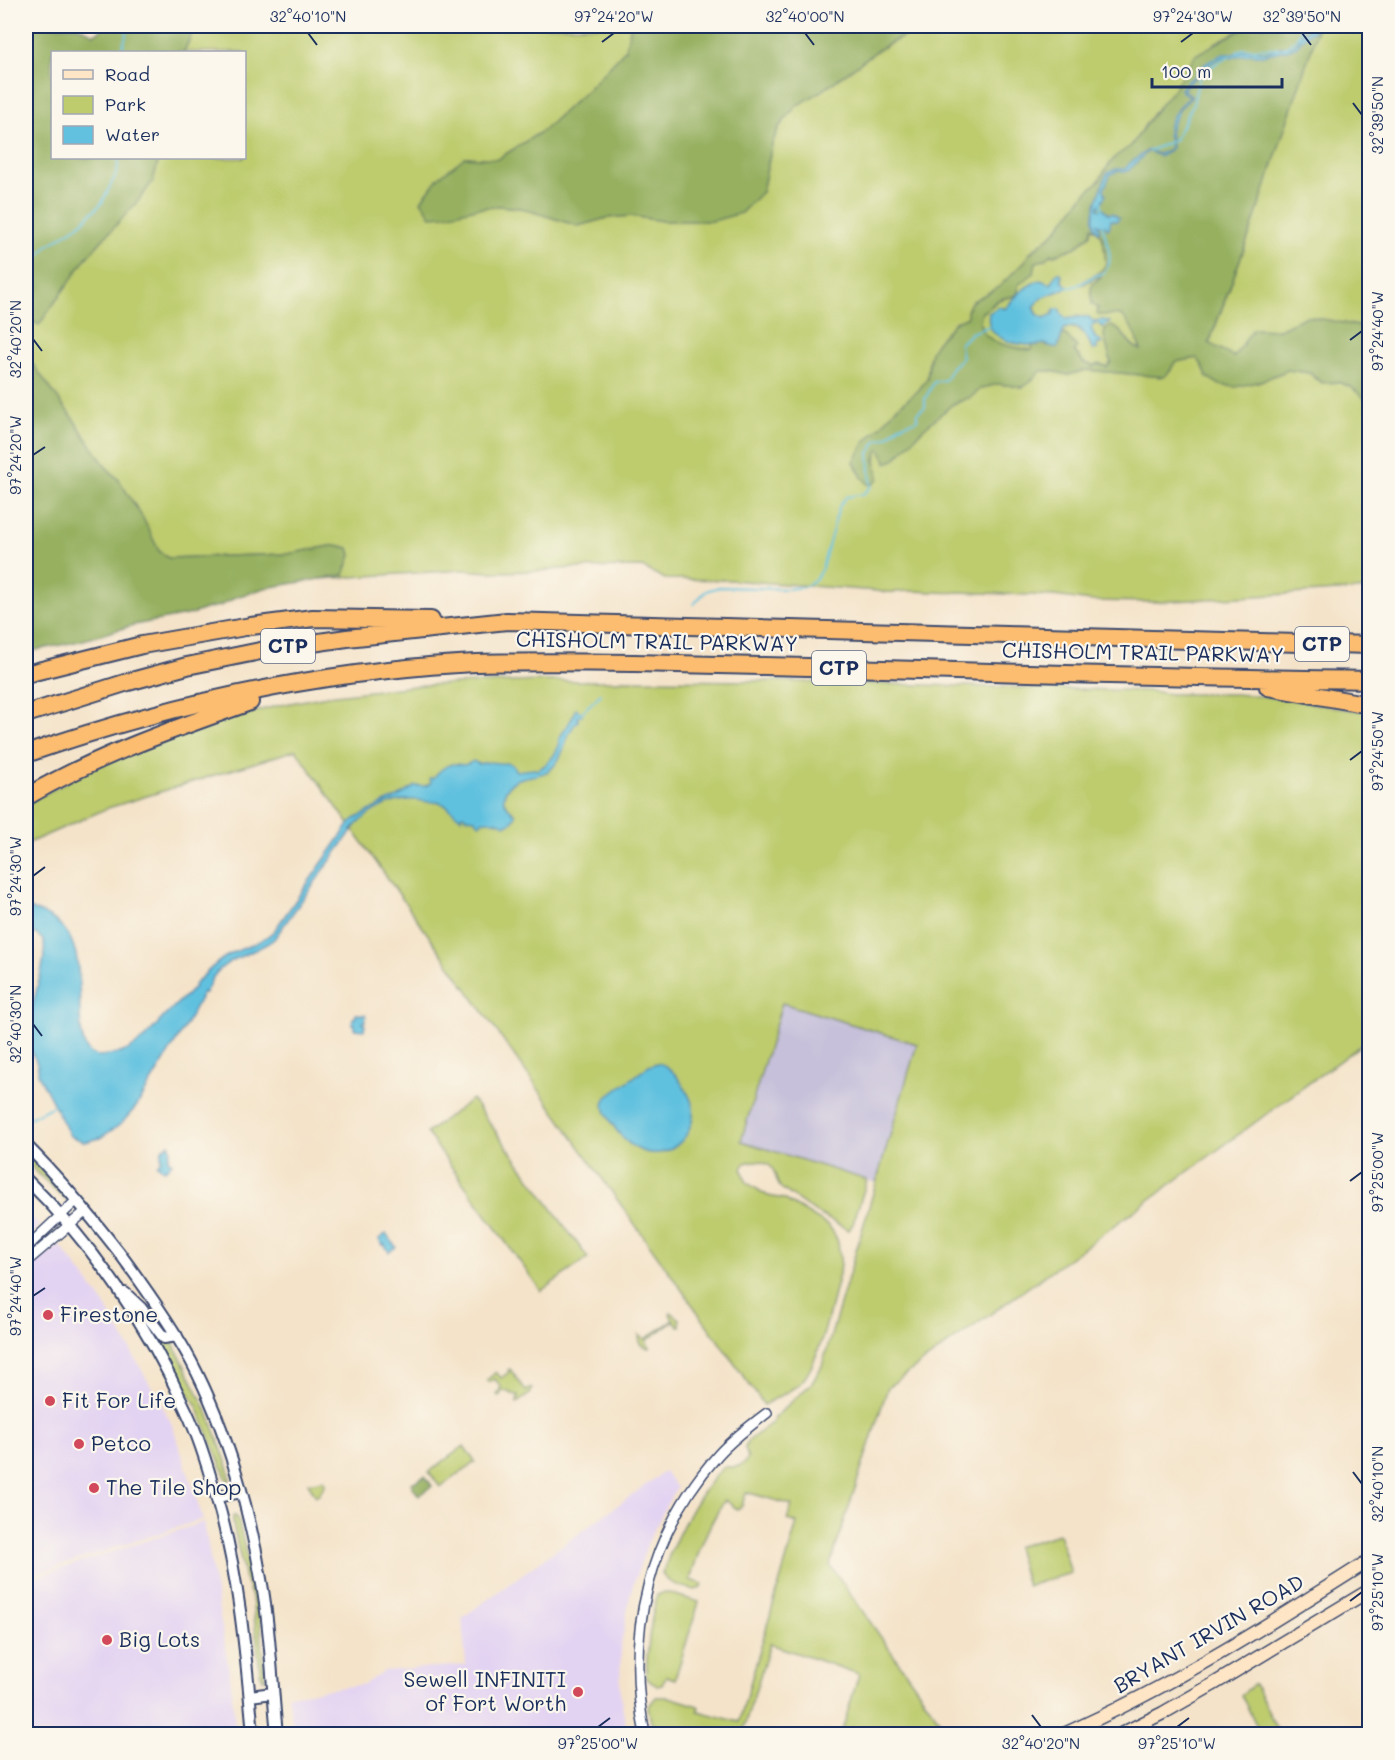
<svg xmlns="http://www.w3.org/2000/svg" width="1395" height="1760" font-family="Mali,sans-serif">
	<style>
		.built { fill: #e3d3f2 }
		.industrial { fill: #c6c0da }
		.green { fill: #becc6e; stroke: #6c7e66; stroke-width: 1.5 }
		.forest { fill: #96b061; stroke: #587060; stroke-width: 1.5; fill-rule: evenodd }
		.water { fill: #61c1df; stroke: #3e789e; stroke-width: 1.5 }
		.lines { fill: none; stroke-linecap: round; stroke-linejoin: round }
		.stream { stroke: #61c1df; stroke-width: 2 }
		.minor-casing { stroke: #3c4a6e; stroke-width: 12 }
		.tertiary-casing { stroke: #3c4a6e; stroke-width: 14 }
		.secondary-casing { stroke: #3c4a6e; stroke-width: 15 }
		.motorway-casing { stroke: #3c4a6e; stroke-width: 20 }
		.minor { stroke: #fff; stroke-width: 9 }
		.tertiary { stroke: #fff; stroke-width: 10 }
		.secondary { stroke: #fee5c5; stroke-width: 12 }
		.motorway { stroke: #fcbd6f; stroke-width: 16 }
		.ticks { fill: none; stroke: #1b2f5e; stroke-width: 2 }
		.poi-dot { fill: #d1495b; stroke: #fbf7ec; stroke-width: 2 }
		.labels { text-anchor: middle; stroke-width: 4.5; stroke-linejoin: round; paint-order: stroke }
		.shield { fill: #fbf7ec; stroke: #5e6b89; stroke-width: 1.5 }
		.shield-label { font-size: 20px; font-weight: bold; fill: #1b2f5e }
		.street-label { font-size: 21px; fill: #1b2f5e; stroke: #fbf7ec }
		.poi-label { font-size: 21px; fill: #1b2f5e; stroke: #fbf7ec; text-anchor: start }
		.neatline { fill: none; stroke: #1b2f5e; stroke-width: 2 }
		.ticks-label { font-size: 15px; text-anchor: middle; fill: #1b2f5e }
	</style>
	<rect width="100%" height="100%" fill="#fbf7ec"/>
	<filter id="ink" filterUnits="userSpaceOnUse"><feTurbulence type="fractalNoise" baseFrequency=".0167" numOctaves="2"/><feDisplacementMap in="SourceGraphic" scale="12" xChannelSelector="R" yChannelSelector="G"/><feConvolveMatrix kernelMatrix="1 2 1 2 8 2 1 2 1" color-interpolation-filters="sRGB"/></filter>
	<filter id="wash" filterUnits="userSpaceOnUse"><feTurbulence type="fractalNoise" baseFrequency=".008" numOctaves="4" result="noise"/><feDisplacementMap in="SourceGraphic" scale="24" xChannelSelector="R" yChannelSelector="G"/><feGaussianBlur stdDeviation="1.35" result="paint"/><feColorMatrix in="noise" values="0 0 0 0 0 0 0 0 0 0 0 0 0 0 0 0 0 1.4 0 .05"/><feComposite in="paint" operator="in"/></filter>
	<g filter="url(#wash)">
		<rect width="100%" height="100%" fill="#f4e3c9"/>
		<path class="built" d="M26,1211L39,1225L26,1241Z
			M60,1245L104,1303L172,1424L203,1519L35,1574L26,1547V1271Z
			M665,1471L677,1488L667,1504L648,1542L631,1591L621,1645L620,1693L627,1734H294L288,1695L365,1684L383,1671L466,1665L462,1618Z
			M204,1522L230,1676L236,1734H26V1555L34,1577Z"/>
		<path class="industrial" d="M782,1003L917,1044L876,1183L741,1142Z"/>
		<path class="green" d="M195,26H631L625,50L588,89L544,130L498,159L465,157L472,209L499,206L521,208L578,226L607,218L631,216L663,221H713L762,192L772,144L779,127L796,106L820,92L878,50L902,37L919,26H1248L1216,42L1183,76L1173,90L1152,115L1131,146L1116,156L1106,169L1099,181L1085,194L1055,232L1029,253L1025,261L999,287L971,302L967,318L953,324L951,328L937,342L929,359L927,379L918,391L895,409L854,462L862,477L869,485L874,484L877,451L880,449H904L927,425L953,404L964,400L982,388L998,384L1023,387L1040,371H1051L1068,375L1086,370L1164,377L1170,371L1175,362L1197,358L1203,366L1207,377L1236,386L1261,381L1288,370L1310,373L1315,379L1330,383L1338,382L1351,387L1369,402V589L1158,602L1091,601L1054,596L959,592C943,594 927,591 910,591C899,591 888,594 877,591L730,580L665,579L642,567L571,568L539,571L490,572L463,570L319,579L344,574L351,555L348,548L336,545L288,554L168,558L159,551L130,498L119,480L106,467L74,420L26,357V334L27,326L31,320L39,324L86,258L138,201L153,181L159,158H244V52H184Z
			M1317,26H1369V328L1307,316L1277,330L1253,329L1234,357L1209,344L1251,230L1314,41Z
			M1091,227C1108,236 1103,249 1106,264L1102,270L1082,285L1103,274C1089,289 1090,282 1092,304L1098,308L1101,315C1130,307 1132,330 1141,350C1128,346 1125,330 1111,326L1105,339L1111,362L1107,367L1098,364L1092,367V365L1084,363L1074,350L1076,346L1066,335L1062,334L1064,329L1068,327C1082,329 1088,334 1091,347L1097,349V343L1091,328L1093,324L1097,323L1103,327L1105,321H1093L1077,316L1073,319H1066L1055,309L1052,315L1044,318L1039,316L1034,307L1041,298L1065,289L1062,281V276L1055,279L1051,284L1040,280L1018,293V285C1028,276 1032,275 1036,262L1044,260L1051,254L1054,255L1076,247L1091,234Z
			M1015,296L1006,308L1003,309L1013,343L1033,345V350C1013,348 971,343 982,312L991,307L998,300Z
			M621,680L773,681L1149,691L1170,694H1236L1289,699L1344,709L1369,712V1039L1085,1247L888,1387L830,1565L949,1734H841L859,1674L770,1644L742,1734H656V1724L651,1722L648,1707L656,1697H669L699,1706L698,1711L739,1722L797,1523L787,1520L792,1505L746,1492L742,1506L737,1509L725,1500C708,1525 698,1551 690,1580L703,1584L701,1588L695,1590C683,1587 669,1585 662,1574C676,1536 695,1495 724,1467C734,1467 743,1468 748,1458L745,1448L747,1442L774,1421L773,1419L812,1383L822,1366L917,1044L782,1003L741,1141L867,1180L853,1224L849,1230L815,1212L781,1188C777,1184 777,1180 775,1174C771,1161 757,1159 745,1163L742,1169L746,1181L752,1186L768,1196L784,1199L827,1225L832,1230L838,1242L841,1266C833,1295 821,1359 803,1380C795,1390 775,1398 764,1405L296,750L108,808L26,844V804L89,770L206,725L280,705L327,696L423,685L543,681H620Z
			M472,1099L588,1258L541,1291L427,1133Z
			M26,1154L62,1190L66,1197L65,1199L26,1162Z
			M671,1312L680,1319V1326H678L674,1321L646,1341L650,1348H648C641,1346 639,1342 639,1335L645,1339L673,1320L670,1314Z
			M159,1340L173,1343L209,1415L229,1470L230,1479L229,1481L227,1480L197,1406L181,1381Z
			M510,1369L526,1391L531,1388H532L531,1393L517,1403L518,1396L503,1390L499,1396L497,1395L501,1387L495,1379L489,1382L487,1380L496,1372L501,1378L509,1372L508,1370Z
			M464,1446L475,1462L440,1487L429,1472Z
			M324,1480L326,1483L319,1495L316,1496L308,1483Z
			M233,1516H236L239,1523L260,1616L265,1679H263L260,1672L252,1597L245,1579L233,1523Z
			M1059,1534L1071,1573L1027,1586L1016,1547Z
			M665,1592L699,1602L675,1679L666,1676L662,1685C655,1686 651,1683 646,1677C647,1649 650,1622 657,1595Z
			M1255,1684L1279,1734H1261L1241,1695Z"/>
		<path class="forest" d="M26,26H77L94,34L100,31L105,26H195L184,52H52V158H159L153,181L138,201L86,258L39,325L30,320L27,326L26,334Z
			M631,26H919L902,37L878,50L820,92L796,106L779,127L772,144L762,192L741,213L713,221H663L631,216L607,218L578,226L521,208L499,206L472,209L446,215L431,216L421,201L438,178L465,157L498,159L544,130L588,89L625,50Z
			M1248,26H1317L1314,41L1251,230L1209,343L1234,357L1253,329L1277,330L1307,316L1369,328V402L1351,387L1338,382L1322,383L1310,373L1288,370L1261,381L1236,387L1220,385L1207,377L1203,366L1197,358L1175,362L1170,371L1164,377L1086,370L1068,375L1051,371H1041L1028,384L1023,387L998,384L982,388L971,397L953,404L922,430L894,460L887,463L880,450L877,451C877,454 875,458 875,461C875,471 886,480 869,485L862,477L854,462L865,442L883,424L895,409L918,391L927,379L931,351L937,342L956,321L967,318V311L971,302L999,287L1025,261L1029,254L1055,232L1085,194L1099,181L1106,169L1116,156L1131,146L1152,115L1173,90L1195,55ZM1092,227C1108,236 1103,249 1106,264C1101,275 1087,276 1081,284L1102,275C1089,290 1090,282 1092,304L1098,308L1097,313L1099,315H1121C1132,324 1136,337 1141,350C1127,346 1125,330 1111,326L1105,330L1104,336L1111,362L1107,367L1098,364L1092,367V365L1084,363L1074,351L1077,347L1076,346L1066,335L1062,334L1060,340L1047,346L1043,344L1033,345L1032,350C1012,348 971,342 982,312C990,309 992,303 998,300C1006,296 1012,299 1018,293V285L1034,273L1036,262L1044,260L1051,254L1054,255L1076,247L1091,234Z
			M26,355L74,420L106,467L119,480L143,518L159,551L168,558L287,554L336,545L349,548L351,555L344,575L265,588L236,597L220,606L208,608L192,614L134,625L80,641L26,652Z
			M425,1476L432,1486L419,1496L412,1486V1483Z"/>
		<path class="water" d="M1313,26H1316L1314,30L1304,37L1297,46L1290,49L1263,55H1254L1251,53C1245,57 1238,54 1232,58C1219,53 1205,68 1196,77C1191,82 1187,83 1183,90L1190,94L1192,97L1179,109C1178,116 1173,120 1171,127C1169,134 1172,141 1172,148L1165,154L1160,156L1150,152H1147L1128,171L1124,172L1117,171L1110,175L1104,190L1106,195L1098,208L1101,210L1103,208L1109,214L1113,213L1119,218L1117,221L1111,220L1109,228L1107,229L1105,225H1099L1097,223L1100,230L1098,232C1088,220 1098,199 1102,187C1104,182 1104,178 1107,174C1109,172 1114,170 1116,169H1125L1130,163L1148,150L1158,154C1162,153 1169,151 1170,146C1171,143 1168,136 1168,132C1168,119 1180,104 1190,97L1189,95L1182,92L1181,89L1188,80L1194,77L1199,69L1210,60L1223,54H1232L1248,50L1266,52L1281,47L1291,46L1298,41L1299,35Z
			M1057,273H1061L1062,281L1068,287L1041,298L1034,307L1037,314L1044,318L1052,315L1055,309H1060L1061,313L1066,319C1074,318 1080,316 1089,317L1093,321L1103,320L1110,322L1103,327L1097,323L1093,324L1091,328L1095,338L1100,340L1102,344H1097V349L1094,350C1086,340 1084,320 1064,329L1058,347C1052,348 1049,345 1044,344C1042,344 1040,345 1039,345C1018,346 984,340 989,313L1000,306L1003,309L1006,308C1017,295 1023,287 1040,280L1051,284Z
			M577,709L582,714V715L578,716V721C564,734 567,752 554,766C544,778 527,774 515,781C509,784 502,794 504,801C506,807 512,810 516,815L511,823L506,825L495,821H482L480,824L476,821L475,819L467,818L463,815L461,816V818C454,814 451,808 443,804C439,801 435,803 430,802C425,802 420,800 416,800C394,798 371,810 356,825L274,939C256,954 228,956 214,976C210,981 208,988 205,993L203,992L186,1025L136,1107L121,1124L100,1138L85,1142L70,1136L38,1074C40,1060 26,1049 26,1034C27,1014 52,953 42,939C38,934 31,932 26,930V909C35,909 43,913 51,918C90,940 75,999 82,1036C83,1042 85,1048 89,1052C95,1057 100,1056 107,1055C119,1054 126,1052 136,1045C146,1038 154,1028 162,1019C172,1008 183,998 195,987L194,985C204,975 215,963 227,956C243,947 260,944 274,931L351,822L355,819L384,803L398,797L415,786H426L431,783L430,778H434C437,772 447,764 454,764C463,764 464,767 473,761L479,764C489,759 499,765 509,763L513,766L516,771L535,769L537,770C546,766 556,755 559,745C560,744 559,742 559,740C563,729 572,723 575,710Z
			M356,1014L366,1015L365,1021L363,1023L365,1025L364,1030L354,1029L355,1024H352L353,1018H355Z
			M657,1063C672,1065 681,1082 688,1094C707,1127 669,1168 636,1148C626,1143 617,1132 611,1122C606,1114 601,1105 607,1097L649,1066Z
			M169,1144L171,1148L168,1159L172,1163L165,1170L157,1165L162,1159L161,1157L162,1149Z
			M386,1234L396,1247L389,1252L384,1244L382,1245L379,1239Z"/>
		<g class="lines">
			<path class="stream" d="M1284,48L1297,38L1303,26
				M121,52L129,26
				M1237,52L1243,49L1278,48
				M1149,151L1175,140L1193,104L1199,78L1212,66L1232,55
				M1101,198L1102,210
				M26,273L47,246L79,225L102,203L117,172L119,158
				M1067,288C1077,287 1081,283 1089,279C1093,276 1099,275 1103,273C1118,261 1103,236 1102,222
				M694,604L706,591L719,587L786,589L804,587L815,580L822,568L839,507L846,497L863,494L871,487L869,453L877,441L888,437L899,426L917,420V413L925,407V399L934,382L945,380L952,367L962,358L960,344L971,333L990,326
				M579,715L601,694
				M26,1120L55,1105"/>
		</g>
	</g>
	<g filter="url(#ink)">
		<g class="lines">
			<defs>
				<path id="minor" d="M26,1248L77,1200
					M26,1262L86,1211
					M645,1734C624,1634 650,1532 718,1455C732,1439 750,1426 767,1413"/>
				<path id="tertiary" d="M26,1145C59,1178 89,1214 118,1251C144,1286 170,1322 191,1361C227,1429 251,1514 263,1590C271,1638 272,1686 277,1734
					M26,1179C93,1244 148,1325 186,1410C199,1437 208,1467 216,1496C239,1573 246,1655 253,1734
					M125,1293L141,1308L164,1338L177,1336
					M217,1497L241,1492
					M250,1696L273,1693"/>
				<path id="secondary" d="M1064,1734C1171,1687 1271,1623 1370,1560
					M1121,1734L1163,1713L1212,1685L1370,1590"/>
				<path id="motorway" d="M26,674L142,645L251,626L313,618L431,620
					M1268,687L1370,705
					M26,714L128,682L187,666L270,649L347,638L507,621L1370,645
					M26,754C164,706 311,673 458,664C517,661 575,662 634,663C705,665 775,666 845,668C1020,673 1195,678 1370,680
					M26,797C96,756 174,729 250,702"/>
			</defs>
			<use href="#minor" class="minor-casing"/>
			<use href="#tertiary" class="tertiary-casing"/>
			<use href="#secondary" class="secondary-casing"/>
			<use href="#motorway" class="motorway-casing"/>
			<use href="#minor" class="minor"/>
			<use href="#tertiary" class="tertiary"/>
			<use href="#secondary" class="secondary"/>
			<use href="#motorway" class="motorway"/>
		</g>
	</g>
	<path class="ticks" d="M308,33L317,45M805,33L814,45M1302,33L1311,45M602,42L614,33M1181,42L1193,33M1353,103L1362,115M33,339L42,351M1350,340L1362,331M33,455L45,447M1350,760L1362,751M33,876L45,867M33,1024L42,1036M1350,1181L1362,1172M33,1296L45,1288M1353,1472L1362,1484M1350,1601L1362,1592M1032,1715L1041,1727M598,1727L610,1718M1177,1727L1189,1718"/>
	<g class="poi-dot">
		<circle cx="48" cy="1315" r="6"/>
		<circle cx="50" cy="1401" r="6"/>
		<circle cx="79" cy="1444" r="6"/>
		<circle cx="94" cy="1488" r="6"/>
		<circle cx="107" cy="1640" r="6"/>
		<circle cx="578" cy="1692" r="6"/>
	</g>
	<g class="labels">
		<g class="shield">
			<rect x="1295" y="627" width="54" height="34" rx="4.5"/>
			<rect x="261" y="629" width="54" height="34" rx="4.5"/>
			<rect x="812" y="651" width="54" height="34" rx="4.5"/>
		</g>
		<g class="shield-label">
			<text x="1322" y="651">CTP</text>
			<text x="288" y="653">CTP</text>
			<text x="839" y="675">CTP</text>
		</g>
		<g class="street-label">
			<text transform="translate(657 642) rotate(1)" y="7">CHISHOLM TRAIL PARKWAY</text>
			<text transform="translate(1143 653) rotate(1)" y="7">CHISHOLM TRAIL PARKWAY</text>
			<text transform="translate(1209 1634) rotate(-30)" y="7">BRYANT IRVIN ROAD</text>
		</g>
		<g class="poi-label">
			<text x="60" y="1322">Firestone</text>
			<text x="62" y="1408">Fit For Life</text>
			<text x="91" y="1451">Petco</text>
			<text x="106" y="1495">The Tile Shop</text>
			<text x="119" y="1647">Big Lots</text>
			<text x="566" y="1687" text-anchor="end">Sewell INFINITI<tspan x="566" dy="24">of Fort Worth</tspan></text>
		</g>
	</g>
	<rect width="1395" height="1760" fill="none" stroke="#fbf7ec" stroke-width="66"/>
	<rect x="51" y="51" width="195" height="108" fill="#fbf7ec" stroke="#a1a7b3" stroke-width="1.5"/>
	<rect x="63" y="70" width="30" height="9" fill="#fee5c5" stroke="#a1a7b3" stroke-width="1.5"/>
	<text x="105" y="81" font-size="18" fill="#1b2f5e">Road</text>
	<rect x="63" y="96" width="30" height="18" fill="#becc6e" stroke="#a1a7b3" stroke-width="1.5"/>
	<text x="105" y="111" font-size="18" fill="#1b2f5e">Park</text>
	<rect x="63" y="126" width="30" height="18" fill="#61c1df" stroke="#a1a7b3" stroke-width="1.5"/>
	<text x="105" y="141" font-size="18" fill="#1b2f5e">Water</text>
	<path d="M1152 78v9h130v-9" fill="none" stroke="#1b2f5e" stroke-width="3"/>
	<text x="1161" y="78" font-size="18" fill="#1b2f5e" stroke="#fbf7ec" stroke-width="4.5" paint-order="stroke">100 m</text>
	<rect x="33" y="33" width="1329" height="1694" class="neatline"/>
	<g class="ticks-label">
		<text x="308" y="22">32°40'10"N</text>
		<text x="614" y="22">97°24'20"W</text>
		<text x="805" y="22">32°40'00"N</text>
		<text x="1193" y="22">97°24'30"W</text>
		<text x="1302" y="22">32°39'50"N</text>
		<text transform="translate(1378 115) rotate(-90)" y="5">32°39'50"N</text>
		<text transform="translate(1378 331) rotate(-90)" y="5">97°24'40"W</text>
		<text transform="translate(16 339) rotate(-90)" y="5">32°40'20"N</text>
		<text transform="translate(16 455) rotate(-90)" y="5">97°24'20"W</text>
		<text transform="translate(1378 751) rotate(-90)" y="5">97°24'50"W</text>
		<text transform="translate(16 876) rotate(-90)" y="5">97°24'30"W</text>
		<text transform="translate(16 1024) rotate(-90)" y="5">32°40'30"N</text>
		<text transform="translate(1378 1172) rotate(-90)" y="5">97°25'00"W</text>
		<text transform="translate(16 1296) rotate(-90)" y="5">97°24'40"W</text>
		<text transform="translate(1378 1484) rotate(-90)" y="5">32°40'10"N</text>
		<text transform="translate(1378 1592) rotate(-90)" y="5">97°25'10"W</text>
		<text x="598" y="1749">97°25'00"W</text>
		<text x="1041" y="1749">32°40'20"N</text>
		<text x="1177" y="1749">97°25'10"W</text>
	</g>
</svg>
